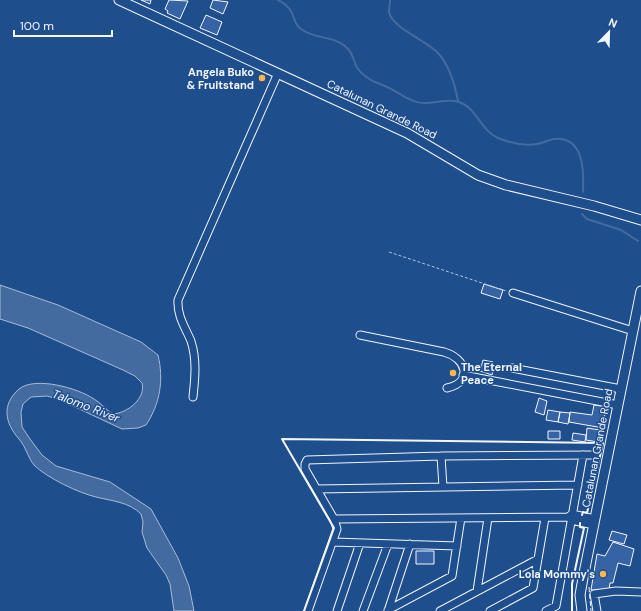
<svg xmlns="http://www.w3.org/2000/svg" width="641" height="611" font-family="'DM Sans',sans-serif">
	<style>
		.water { fill: #446ba0; stroke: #a8bbd7 }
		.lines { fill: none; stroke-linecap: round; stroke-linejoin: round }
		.stream { stroke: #446ba0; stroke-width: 2 }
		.building { fill: #3563a3; stroke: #f2f6ff }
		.minor-casing { stroke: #f2f6ff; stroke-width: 9 }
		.major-casing { stroke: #f2f6ff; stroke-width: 11 }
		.path { stroke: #b3c4dc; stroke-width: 1; stroke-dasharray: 3 2; stroke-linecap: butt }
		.minor { stroke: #1f4e8c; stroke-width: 7 }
		.major { stroke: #1f4e8c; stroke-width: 9 }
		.fence { stroke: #f2f6ff; stroke-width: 1; stroke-dasharray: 5 2; stroke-linecap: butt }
		.wall { stroke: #f2f6ff; stroke-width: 2 }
		.poi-dot { fill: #ffb74d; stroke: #1f4e8c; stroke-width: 1.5 }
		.labels { text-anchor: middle; stroke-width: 3; stroke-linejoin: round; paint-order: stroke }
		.poi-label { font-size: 11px; font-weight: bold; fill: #f2f6ff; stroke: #1f4e8c; text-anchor: end }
		.street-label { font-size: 11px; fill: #f2f6ff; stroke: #1f4e8c }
		.water-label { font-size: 12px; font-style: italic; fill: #f2f6ff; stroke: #1f4e8c }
	</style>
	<rect width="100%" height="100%" fill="#1f4e8c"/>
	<path class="water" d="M0,285L58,305L141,342L158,355C164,380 160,404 146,425L138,428L122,429L58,399L47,396L31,397L23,404L21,412L22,427L30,439L42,455L56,466L110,482L151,509L178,558L189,586L194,611H174L170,584L166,575L147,548L142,532L143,522L141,514C129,502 112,501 96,497C79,493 47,478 34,465C28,458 26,447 19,439C5,423 1,405 19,389C35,376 78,388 94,399C101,403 106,410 113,414C127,413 146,399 142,383L135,376L123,370L28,328L0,319Z"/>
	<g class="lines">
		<path class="stream" d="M278,0C298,10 290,21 301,29C315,40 336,35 348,49C357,59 351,67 368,78C373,82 381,84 387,87C399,92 412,104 426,103C437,103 448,98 459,102C477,108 480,130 498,138C510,143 524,146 537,144C543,143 548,140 554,139C584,136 584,171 583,192
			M390,0C390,4 389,9 389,12C392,28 426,40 438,53C450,66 455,85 458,101
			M582,214L587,219L621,230L638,241"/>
	</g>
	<path class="building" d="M141,0H151L150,4Z
		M169,0L188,1L180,19L167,13L168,11L165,9Z
		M213,0L228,2L223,14L210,8Z
		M206,15L222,22L217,35L200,28Z
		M484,284L503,290L500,299L481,293Z
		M483,360L493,362L491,367L494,368L492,375L480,371Z
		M539,398L547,401L544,415L535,412Z
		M594,405L609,407L608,413H605L603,428L569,422L570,412L592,415Z
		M548,410L560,412L558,422L546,420Z
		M560,412L570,413L568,424L558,422Z
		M587,428L600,430L598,442L586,440Z
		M548,431H560V439H548Z
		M573,433L586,435L585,442L572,440Z
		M612,531L627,535L624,544L609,540Z
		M613,542L634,549L630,566L618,563L613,583H610L609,590H591L597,554L605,556Z
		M416,551H434V564H416Z"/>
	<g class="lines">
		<defs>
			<path id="minor" d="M513,293L633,331
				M360,335L444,352C466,358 474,382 447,388
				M512,368L621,389
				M463,375L618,405
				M193,397C195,378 197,360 191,341C185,327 177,316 178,300L278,73
				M441,456L443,487
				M317,489L578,485
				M569,517L571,520L594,525
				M334,519L568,517L572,514L595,519
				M333,542L457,546
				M477,591L488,518
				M388,610L452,576L461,518
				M308,611L337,529L334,519L305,469V464L307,460L441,456L596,455
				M337,611L360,543
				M363,611L388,544
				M388,611L410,544
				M440,611L538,559
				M490,611L533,588L545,518
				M546,611L556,606L583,455
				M597,611L594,594L616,591L641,592"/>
			<path id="major" d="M119,0L407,133L478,175L506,185L594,206L641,220
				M582,611L580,595L583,578L641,291"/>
		</defs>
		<use href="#minor" class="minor-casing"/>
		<use href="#major" class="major-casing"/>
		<path class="path" d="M389,252L506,291"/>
		<use href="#minor" class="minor"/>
		<use href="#major" class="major"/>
		<path class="fence" d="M589,587L591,611"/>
		<path class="wall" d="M304,611L334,528L282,439L603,443L587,513L583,512L582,515
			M572,611V584L584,528L580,527V523"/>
	</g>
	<g class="poi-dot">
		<circle cx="262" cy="78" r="4"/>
		<circle cx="453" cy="373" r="4"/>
		<circle cx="603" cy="574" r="4"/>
	</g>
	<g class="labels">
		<g class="poi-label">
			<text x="254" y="76">Angela Buko<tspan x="254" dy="13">&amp; Fruitstand</tspan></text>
			<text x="461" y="371" text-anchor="start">The Eternal<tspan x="461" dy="13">Peace</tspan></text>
			<text x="595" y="578">Lola Mommy's</text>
		</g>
		<g class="street-label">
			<text transform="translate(382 109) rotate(26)" y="4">Catalunan Grande Road</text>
			<text transform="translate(597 448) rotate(-79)" y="4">Catalunan Grande Road</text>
		</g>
		<g class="water-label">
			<text transform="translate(86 406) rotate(21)" y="4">Talomo River</text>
		</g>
	</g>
	<g transform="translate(609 32) rotate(23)" stroke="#1f4e8c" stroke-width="3" paint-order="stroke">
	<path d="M0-3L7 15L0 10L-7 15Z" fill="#f2f6ff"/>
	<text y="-6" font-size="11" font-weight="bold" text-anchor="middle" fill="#f2f6ff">N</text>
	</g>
	<path d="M14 30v6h98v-6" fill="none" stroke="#f2f6ff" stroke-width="2"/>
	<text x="20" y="30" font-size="12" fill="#f2f6ff" stroke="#1f4e8c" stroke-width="3" paint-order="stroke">100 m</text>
</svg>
